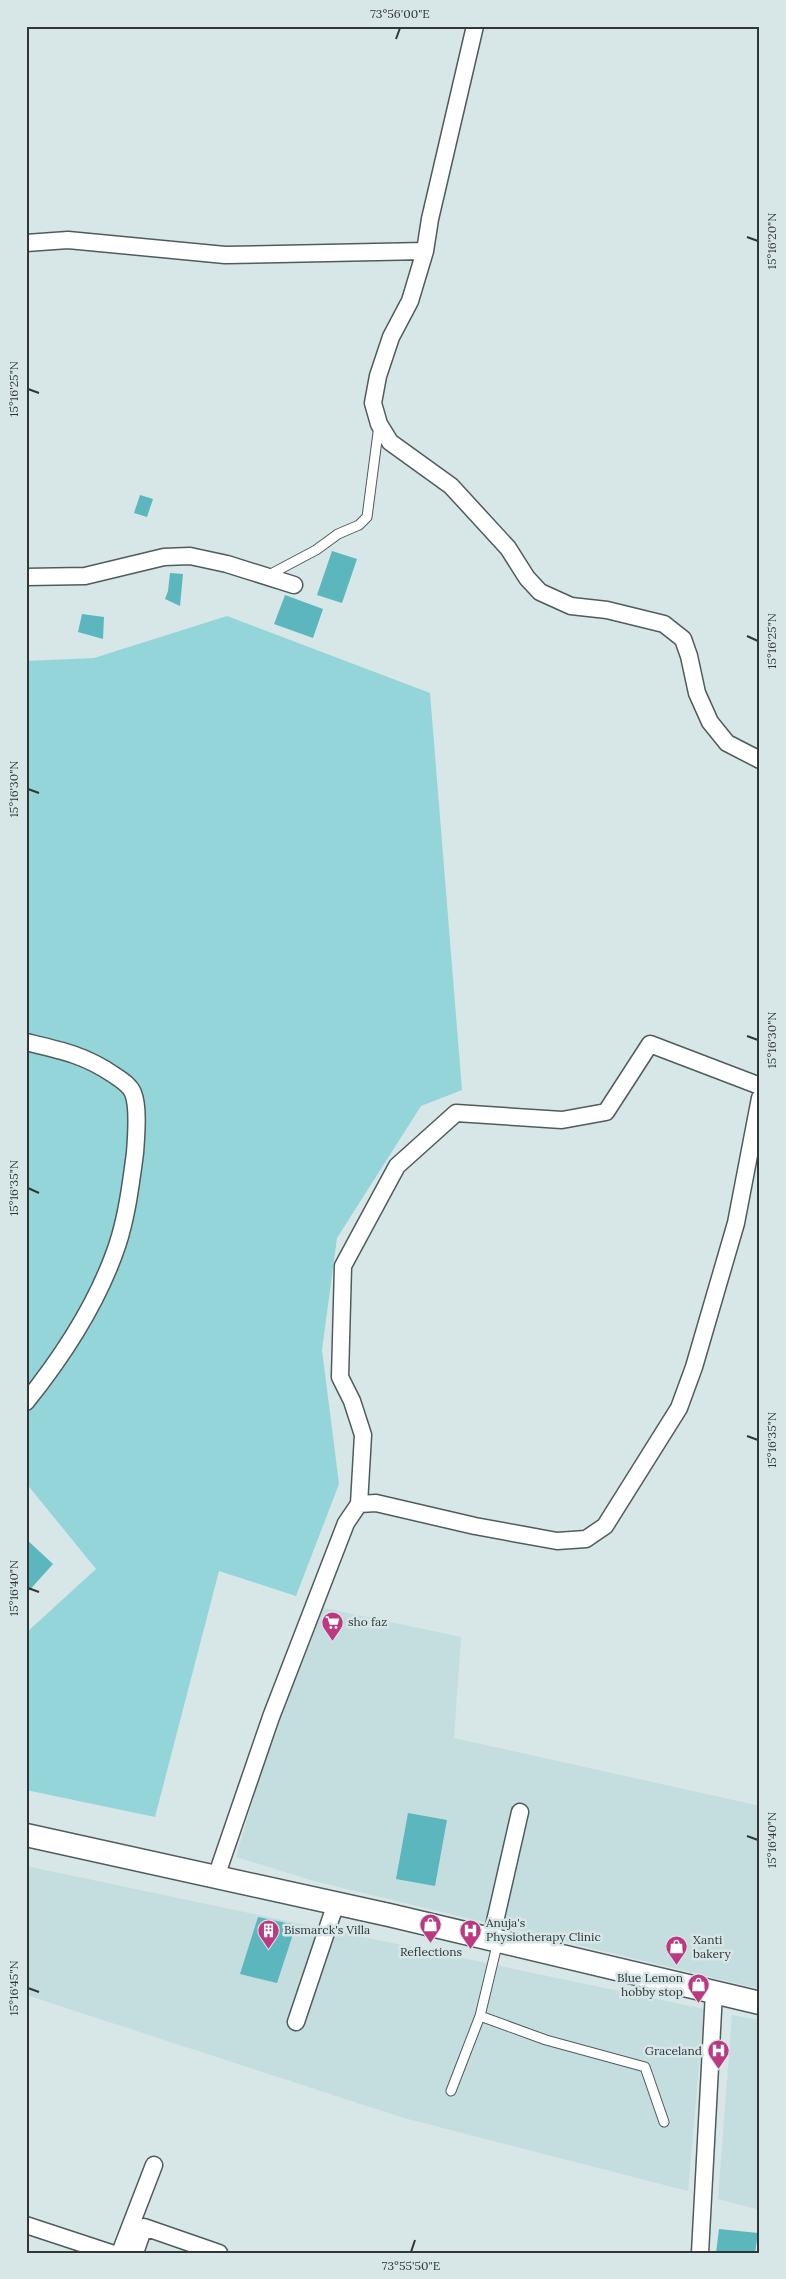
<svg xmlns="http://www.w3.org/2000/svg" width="786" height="2279" font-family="Lora,serif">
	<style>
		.built { fill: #c4ddde }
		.green { fill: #94d5d9 }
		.building { fill: #5bb7bd }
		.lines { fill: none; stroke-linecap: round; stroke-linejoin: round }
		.service-casing { stroke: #4f5c5d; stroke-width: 11 }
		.minor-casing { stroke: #4f5c5d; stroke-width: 19 }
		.secondary-casing { stroke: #4f5c5d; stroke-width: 25 }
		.service { stroke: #fff; stroke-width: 9 }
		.minor { stroke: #fff; stroke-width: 16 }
		.secondary { stroke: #fff; stroke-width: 22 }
		.ticks { fill: none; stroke: #313737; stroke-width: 2 }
		.labels { text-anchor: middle; stroke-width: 5; stroke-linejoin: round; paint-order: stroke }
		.poi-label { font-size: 12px; fill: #313737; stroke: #d7e6e7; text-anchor: start }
		.neatline { fill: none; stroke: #313737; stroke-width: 2 }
		.ticks-label { font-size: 12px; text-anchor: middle; fill: #313737 }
	</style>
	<rect width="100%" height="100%" fill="#d7e6e7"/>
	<path class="built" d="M310,1605L461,1637L454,1738L760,1806V1989L314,1881L236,1857Z
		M26,1866L704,2009L688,2191L404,2118L26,1995Z
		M732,2015L760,2020V2210L718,2199Z"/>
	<path class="green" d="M227,616L430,693L462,1090L421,1106L337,1238L322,1350L339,1484L296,1596L219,1571L155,1817L26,1790V1633L96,1569L26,1483V661L94,658Z"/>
	<path class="building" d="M140,495L153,499L147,517L134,513Z
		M332,551L357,559L342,603L317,595Z
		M170,573L183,574L180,606L165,599L168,591Z
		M285,595L323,609L313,638L274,624Z
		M82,614L104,617L103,639L78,632Z
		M26,1539L53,1564L26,1594Z
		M408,1813L447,1820L435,1886L396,1879Z
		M258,1917L296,1925L277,1983L240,1974Z
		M719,2229L758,2233L755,2253H716Z"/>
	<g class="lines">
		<defs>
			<path id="service" d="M267,576L316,550L338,534L359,525L367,517L379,425
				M498,1941L480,2016L546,2040L645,2067L664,2122
				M451,2091L480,2016"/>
			<path id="minor" d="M475,26L430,219L425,251L410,301L391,337L378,376L373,403L379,424L390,442L451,486L508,548L527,578L540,592L571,606L607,610L664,624L683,639L689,656L697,693L710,722L727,743L760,760
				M26,243L68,240L225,255L425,251
				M26,577L85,576L164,557L190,556L227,564L294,585
				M26,1042C60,1050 85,1055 114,1075C120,1079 130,1085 133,1093C139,1107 136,1138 135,1153C131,1183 127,1216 117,1246C98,1302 63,1356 26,1402
				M359,1504L363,1435L352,1401L340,1377L343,1266L397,1166L456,1113L562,1120L606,1112L650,1044L760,1086
				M216,1877L271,1717L346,1523L359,1504L376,1503L475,1526L557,1541L586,1539L605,1526L679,1408L694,1367L736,1223L760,1098
				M491,1939L520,1812
				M296,2022L336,1903
				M26,2225L111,2253
				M120,2253L154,2165
				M135,2253L144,2227L219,2253
				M700,2253L714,1992"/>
			<path id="secondary" d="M26,1835L389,1915L760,2003"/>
		</defs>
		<use href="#service" class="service-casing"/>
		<use href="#minor" class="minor-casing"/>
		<use href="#secondary" class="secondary-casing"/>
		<use href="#service" class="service"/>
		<use href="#minor" class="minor"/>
		<use href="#secondary" class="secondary"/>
	</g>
	<path class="ticks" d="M396,39L400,28M747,237L758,241M28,389L39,393M747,636L758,641M28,789L39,793M747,1036L758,1040M28,1188L39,1193M747,1436L758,1440M28,1588L39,1592M747,1836L758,1840M28,1988L39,1992M411,2252L415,2240"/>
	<defs>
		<symbol id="supermarket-pin" viewBox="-11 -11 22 30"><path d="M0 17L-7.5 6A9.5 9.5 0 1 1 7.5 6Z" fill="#bc3981" stroke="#d7e6e7"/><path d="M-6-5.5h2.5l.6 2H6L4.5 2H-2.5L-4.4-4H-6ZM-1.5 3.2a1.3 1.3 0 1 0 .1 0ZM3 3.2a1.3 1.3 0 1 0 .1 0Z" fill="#fff"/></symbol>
		<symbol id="shop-pin" viewBox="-11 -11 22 30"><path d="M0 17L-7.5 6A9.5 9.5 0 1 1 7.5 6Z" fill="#bc3981" stroke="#d7e6e7"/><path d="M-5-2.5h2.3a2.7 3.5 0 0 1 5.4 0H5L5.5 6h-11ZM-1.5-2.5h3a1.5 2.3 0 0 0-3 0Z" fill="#fff"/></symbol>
		<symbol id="building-pin" viewBox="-11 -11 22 30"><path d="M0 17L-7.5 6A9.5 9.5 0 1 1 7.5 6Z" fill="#bc3981" stroke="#d7e6e7"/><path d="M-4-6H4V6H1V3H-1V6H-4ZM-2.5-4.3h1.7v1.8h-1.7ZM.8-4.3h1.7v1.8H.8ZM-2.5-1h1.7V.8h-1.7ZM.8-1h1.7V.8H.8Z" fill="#fff"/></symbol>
		<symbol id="hospital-pin" viewBox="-11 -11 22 30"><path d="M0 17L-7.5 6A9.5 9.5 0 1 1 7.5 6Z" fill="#bc3981" stroke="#d7e6e7"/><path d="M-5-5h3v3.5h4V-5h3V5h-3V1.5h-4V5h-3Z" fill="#fff"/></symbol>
	</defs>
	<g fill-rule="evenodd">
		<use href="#supermarket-pin" x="320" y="1610" width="25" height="34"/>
		<use href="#shop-pin" x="418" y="1912" width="25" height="34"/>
		<use href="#building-pin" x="256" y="1918" width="25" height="34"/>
		<use href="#hospital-pin" x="458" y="1918" width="25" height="34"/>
		<use href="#shop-pin" x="664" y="1934" width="25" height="34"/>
		<use href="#shop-pin" x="686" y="1972" width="25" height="34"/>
		<use href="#hospital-pin" x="706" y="2038" width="25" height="34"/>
	</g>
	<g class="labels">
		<g class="poi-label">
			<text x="348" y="1626">sho faz</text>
			<text x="486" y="1927">Anuja's<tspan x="486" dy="14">Physiotherapy Clinic</tspan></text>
			<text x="284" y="1934">Bismarck's Villa</text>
			<text x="693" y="1944">Xanti<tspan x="693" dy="14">bakery</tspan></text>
			<text x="431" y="1956" text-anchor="middle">Reflections</text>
			<text x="683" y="1982" text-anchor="end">Blue Lemon<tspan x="683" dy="14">hobby stop</tspan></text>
			<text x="702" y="2055" text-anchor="end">Graceland</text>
		</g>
	</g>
	<rect width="786" height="2279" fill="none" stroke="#d7e6e7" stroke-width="55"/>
	<rect x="28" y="28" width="730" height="2224" class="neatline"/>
	<g class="ticks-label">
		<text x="400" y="18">73°56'00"E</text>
		<text transform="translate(772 241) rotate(-90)" y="4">15°16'20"N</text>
		<text transform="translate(14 389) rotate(-90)" y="4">15°16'25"N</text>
		<text transform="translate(772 641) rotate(-90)" y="4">15°16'25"N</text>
		<text transform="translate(14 789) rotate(-90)" y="4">15°16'30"N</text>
		<text transform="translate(772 1040) rotate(-90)" y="4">15°16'30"N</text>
		<text transform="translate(14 1188) rotate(-90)" y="4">15°16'35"N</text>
		<text transform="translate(772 1440) rotate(-90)" y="4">15°16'35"N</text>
		<text transform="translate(14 1588) rotate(-90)" y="4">15°16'40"N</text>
		<text transform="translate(772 1840) rotate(-90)" y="4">15°16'40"N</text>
		<text transform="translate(14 1988) rotate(-90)" y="4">15°16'45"N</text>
		<text x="411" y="2270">73°55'50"E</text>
	</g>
</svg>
